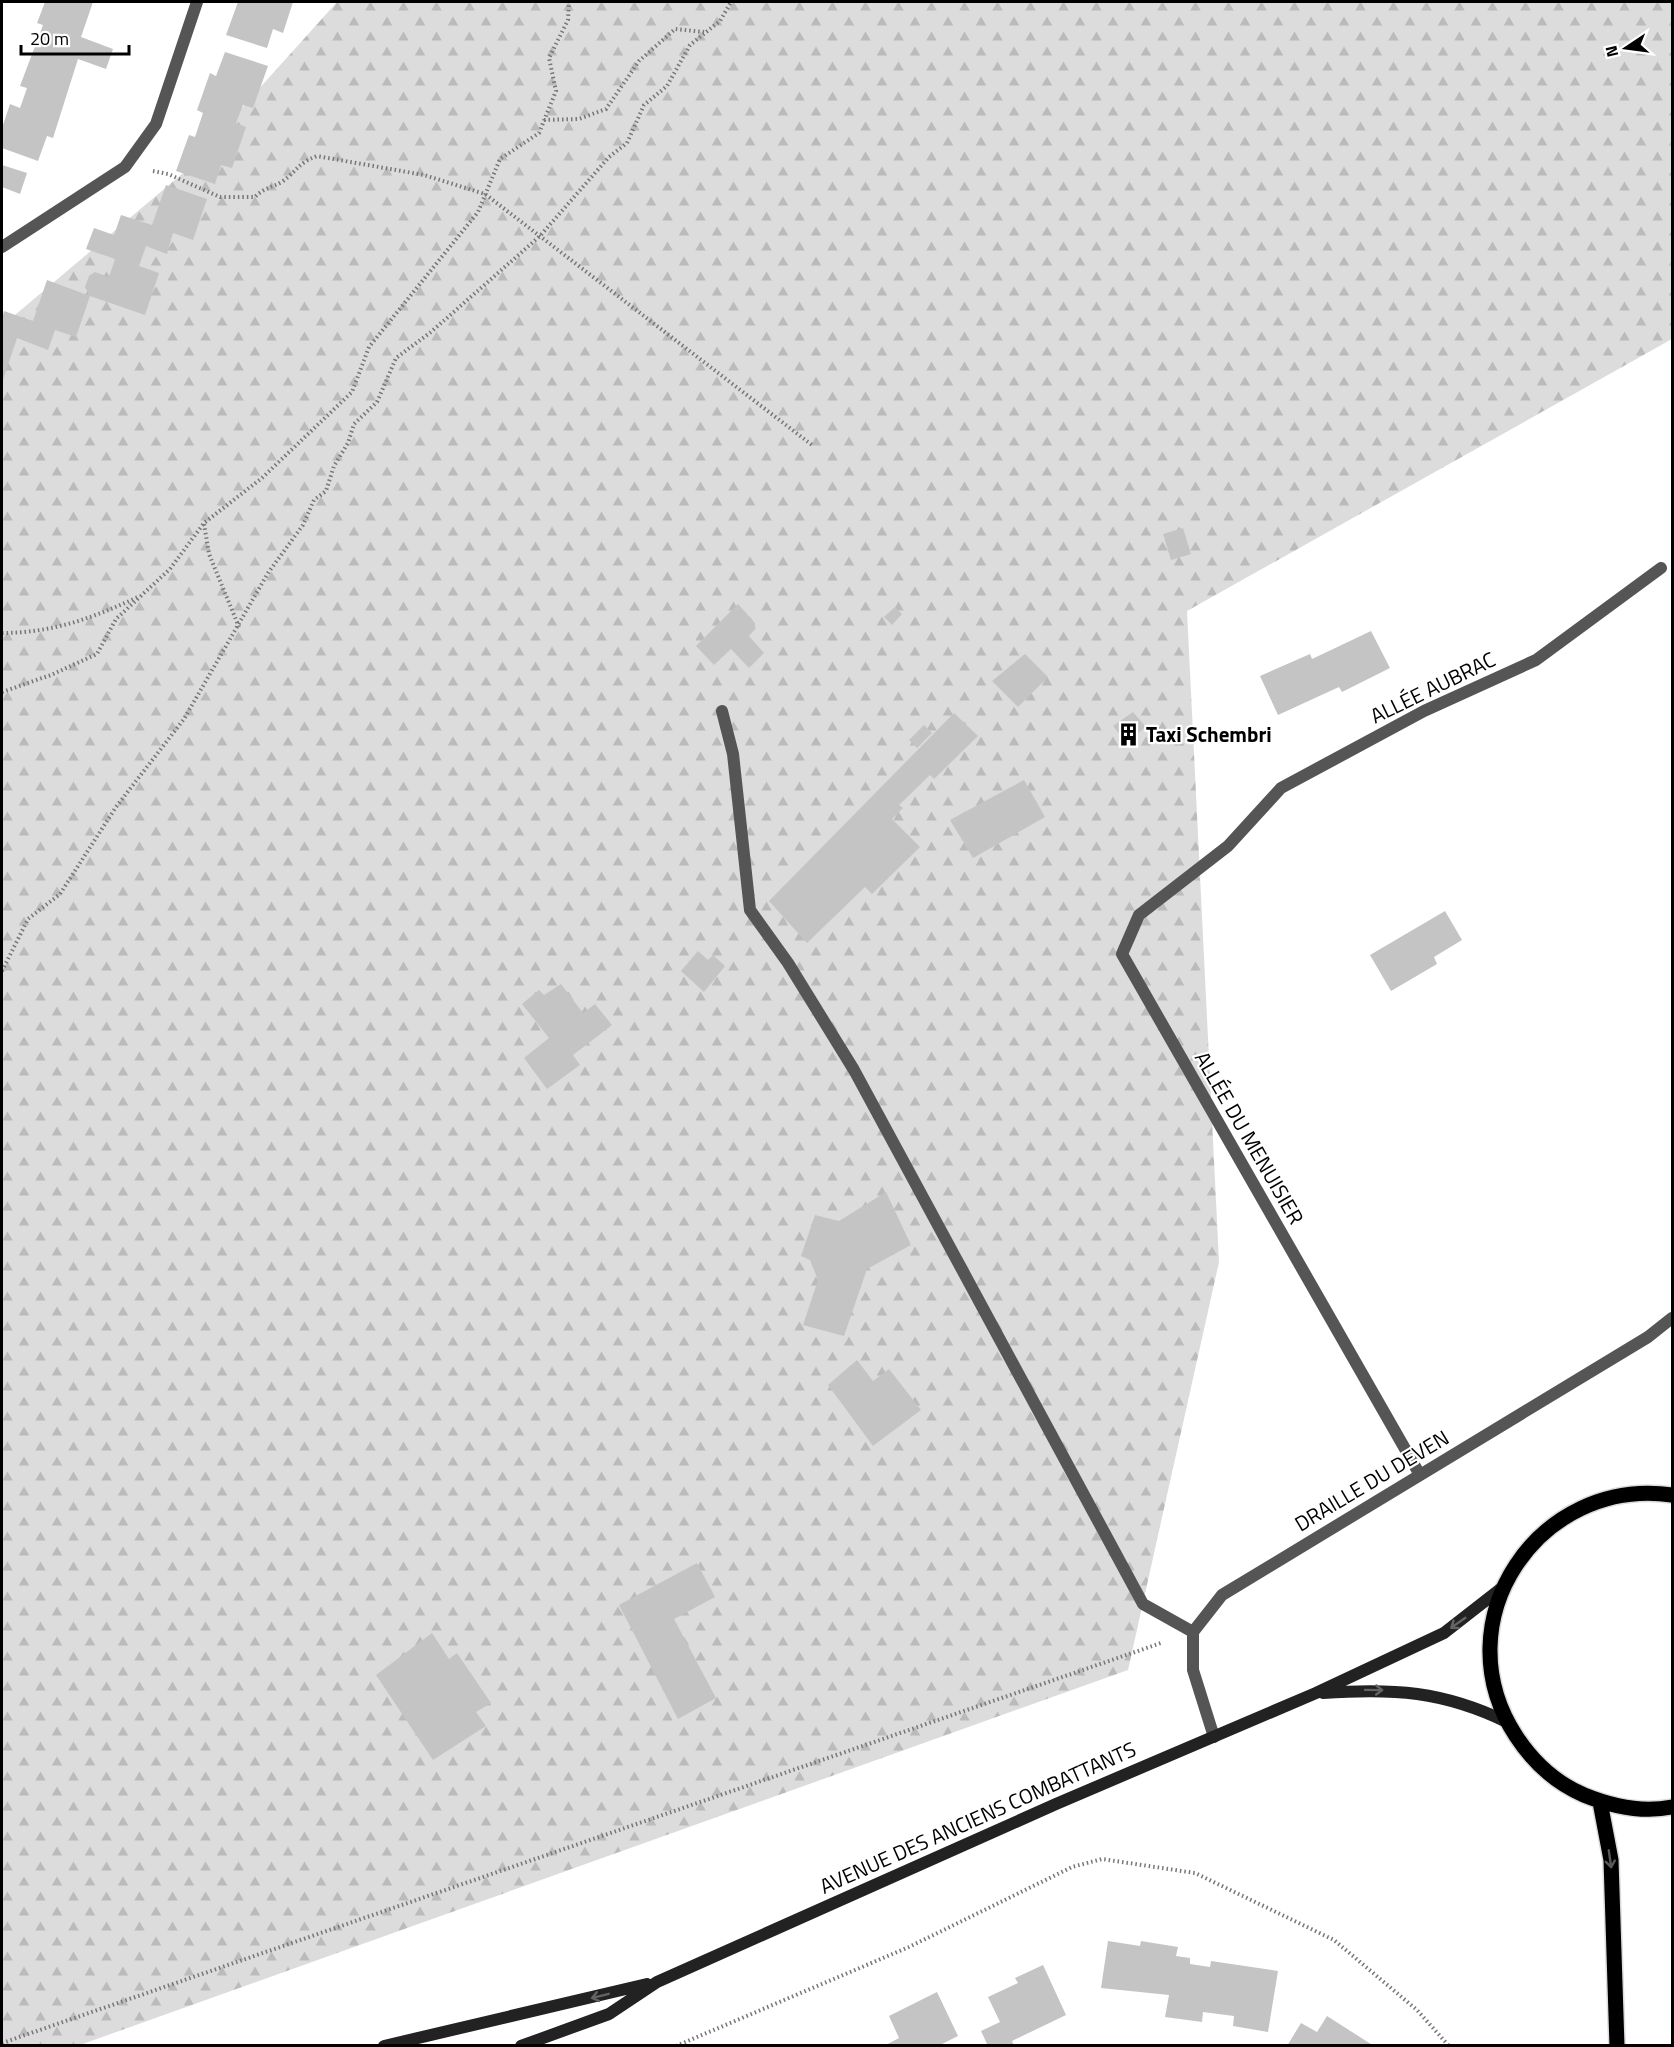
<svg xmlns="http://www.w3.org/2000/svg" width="1674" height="2047" font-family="'Titillium Web',sans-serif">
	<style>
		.forest { fill: url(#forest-firs) }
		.building { fill: #c4c4c4 }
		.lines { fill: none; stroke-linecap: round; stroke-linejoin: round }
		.primary-casing { stroke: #dbdbdb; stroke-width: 18 }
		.path { stroke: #777; stroke-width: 4; stroke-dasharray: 1.5 3; stroke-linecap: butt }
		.minor { stroke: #555; stroke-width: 12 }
		.secondary { stroke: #222; stroke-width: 12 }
		.primary { stroke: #000; stroke-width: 15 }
		.oneway { stroke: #646464 }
		.oneway2 { stroke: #595959 }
		.labels { text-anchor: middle; stroke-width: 4.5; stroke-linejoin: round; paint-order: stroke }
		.street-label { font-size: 21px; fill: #000; stroke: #fff }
		.poi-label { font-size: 21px; font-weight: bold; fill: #000; stroke: #fff; text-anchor: start }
	</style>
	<defs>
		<pattern id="forest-firs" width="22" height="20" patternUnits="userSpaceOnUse" patternTransform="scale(1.5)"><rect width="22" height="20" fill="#dcdcdc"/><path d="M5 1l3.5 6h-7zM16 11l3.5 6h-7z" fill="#bbb"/></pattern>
	</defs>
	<rect width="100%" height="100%" fill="#fff"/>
	<path class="forest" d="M337,2H1672V339L1187,611L1219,1262L1128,1670L80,2045H2V326L183,173Z"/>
	<path class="building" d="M45,2H93L81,37L113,49L106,69L78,59L53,138L47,136L38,161L2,148V128L10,104L20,108L27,88L20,86L43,25L37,23Z
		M238,2H293L283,33L273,29L267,48L226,35Z
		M225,52L268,66L253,108L243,105L236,123L246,127L232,168L221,165L215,184L176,171L189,135L195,137L203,113L197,110L210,73L216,76Z
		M2,165L27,173L20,194L2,187Z
		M166,185L207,199L193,240L173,233L167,254L146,246L139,266L159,273L145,315L90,296L85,287L89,276L95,272L109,277L115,259L86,249L94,228L114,235L121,215L152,225Z
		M47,280L90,296L76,337L55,330L48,350L17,338L2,383V319L4,311L33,321Z
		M1183,528L1191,554L1171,560L1163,534Z
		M738,604L755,623L754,625L756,628L749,636L764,653L749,668L731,649L714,665L696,646Z
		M895,607L902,614L892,625L884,617Z
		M1371,631L1390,668L1342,692L1339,687L1278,715L1260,676L1310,654L1312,659Z
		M1025,654L1048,677L1018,707L992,681Z
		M1133,712L1146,727L1126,742L1113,726Z
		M954,713L978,736L934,779L930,775L899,805L903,808L892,819L920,847L872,894L865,887L807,943L769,901Z
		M924,725L932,733L917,748L909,740Z
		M1024,780L1045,817L973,858L950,820Z
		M1445,911L1462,940L1434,957L1437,964L1391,991L1370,955Z
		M698,951L708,960L713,955L725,966L704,992L681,971Z
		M561,984L583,1013L595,1004L612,1025L573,1055L580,1065L547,1089L524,1058L549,1038L522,1004L539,990L544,995Z
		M886,1192L911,1245L867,1269L844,1336L803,1325L818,1280L810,1260L801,1256L815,1215L839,1221Z
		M857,1360L873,1381L889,1369L921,1410L873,1446L828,1385Z
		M697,1563L715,1597L674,1619L716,1698L678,1719L619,1605Z
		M432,1633L449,1659L457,1653L491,1703L476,1712L486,1726L433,1760L376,1675Z
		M1108,1941L1140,1946L1141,1941L1178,1947L1176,1956L1190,1958V1964L1210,1967L1211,1961L1278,1971L1268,2032L1233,2026L1234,2016L1203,2012L1202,2022L1165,2017L1169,1995L1101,1988Z
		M1043,1965L1066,2015L1012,2041L1014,2046H988L981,2031L1000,2022L988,1997L1018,1983L1015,1978Z
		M937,1992L958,2036L938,2046H884L899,2038L889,2016Z
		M1327,2016L1374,2046H1287L1301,2023L1317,2032Z"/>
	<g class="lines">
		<defs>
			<path id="primary" d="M1672,1495C1539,1476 1441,1621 1516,1736C1533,1762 1556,1783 1584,1795C1611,1806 1643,1813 1672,1807
				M1600,1802L1611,1860L1617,2046"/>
		</defs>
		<use href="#primary" class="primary-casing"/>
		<path class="path" d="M544,120L579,119L606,109L639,61L675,29L704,32
			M153,171L168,174L220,197H255C266,186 273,188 283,181C298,170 298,163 317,156L424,175L485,194L812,445
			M204,524L209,554L239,627
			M2,633C52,633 93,618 138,597
			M2,692L51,675L97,654L116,619L170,569L204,523L262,478L352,392L369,347L478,212L500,159L539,133L556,91L549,58L568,20L569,2
			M2,971L28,919L60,894L116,807L184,719L268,573L303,525L314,500L326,491L334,466L348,443L354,424L377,402L396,358L431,332L540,236L609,157L627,143L644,105L667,86L690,45L720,21L731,2
			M2,2043L1161,1643
			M676,2046L909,1947L1072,1867L1102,1859L1195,1873L1334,1940L1417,2010L1449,2046"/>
		<path class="minor" d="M2,247L125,167L156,124L197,2
			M722,711L733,754L750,910L788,963L854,1070L1143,1604L1193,1632
			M1420,1475L1122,954L1139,915L1228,846L1281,788L1424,711L1536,660L1661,568
			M1214,1737L1193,1670V1632L1222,1595L1648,1337L1672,1318"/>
		<path class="secondary" d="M1323,1693C1393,1688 1443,1691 1507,1722
			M384,2046L647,1984
			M521,2046L609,2014L657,1982L1056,1804L1316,1693L1444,1633L1503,1587"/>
		<use href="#primary" class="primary"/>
	</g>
	<defs><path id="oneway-shaft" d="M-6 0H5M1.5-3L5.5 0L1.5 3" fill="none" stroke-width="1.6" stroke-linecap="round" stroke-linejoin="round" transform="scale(1.5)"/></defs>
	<g class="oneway">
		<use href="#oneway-shaft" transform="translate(1458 1623) rotate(145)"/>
		<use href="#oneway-shaft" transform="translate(1374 1690) rotate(1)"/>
		<use href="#oneway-shaft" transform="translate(600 1996) rotate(166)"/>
	</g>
	<use class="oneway2" href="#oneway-shaft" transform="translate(1610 1859) rotate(82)"/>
	<defs>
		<symbol id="building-bare" viewBox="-9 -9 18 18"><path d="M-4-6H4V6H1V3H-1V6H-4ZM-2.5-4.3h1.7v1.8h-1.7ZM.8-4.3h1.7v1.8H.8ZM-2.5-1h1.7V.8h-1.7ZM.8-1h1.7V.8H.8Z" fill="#000" stroke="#fff" stroke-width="2.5" paint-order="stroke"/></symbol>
	</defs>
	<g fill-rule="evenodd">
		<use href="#building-bare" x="1112" y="718" width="33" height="33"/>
	</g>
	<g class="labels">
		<g class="street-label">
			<text transform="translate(1433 688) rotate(-26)" y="7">ALLÉE AUBRAC</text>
			<text transform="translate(1249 1138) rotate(60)" y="7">ALLÉE DU MENUISIER</text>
			<text transform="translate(1372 1481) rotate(-31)" y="7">DRAILLE DU DEVEN</text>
			<text transform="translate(978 1818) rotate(-24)" y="7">AVENUE DES ANCIENS COMBATTANTS</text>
		</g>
		<g class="poi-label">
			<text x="1146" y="742">Taxi Schembri</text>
		</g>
	</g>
	<rect width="1674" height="2047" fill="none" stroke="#000000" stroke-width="6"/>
	<g transform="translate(1626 48) rotate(257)" stroke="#ffffff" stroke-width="4.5" paint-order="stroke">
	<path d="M0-4.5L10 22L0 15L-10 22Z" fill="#000000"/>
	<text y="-9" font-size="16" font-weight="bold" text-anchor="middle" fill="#000000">N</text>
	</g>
	<path d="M21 45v9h108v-9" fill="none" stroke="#000000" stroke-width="3"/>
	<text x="30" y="45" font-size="18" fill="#000000" stroke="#ffffff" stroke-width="4.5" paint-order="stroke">20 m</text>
</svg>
